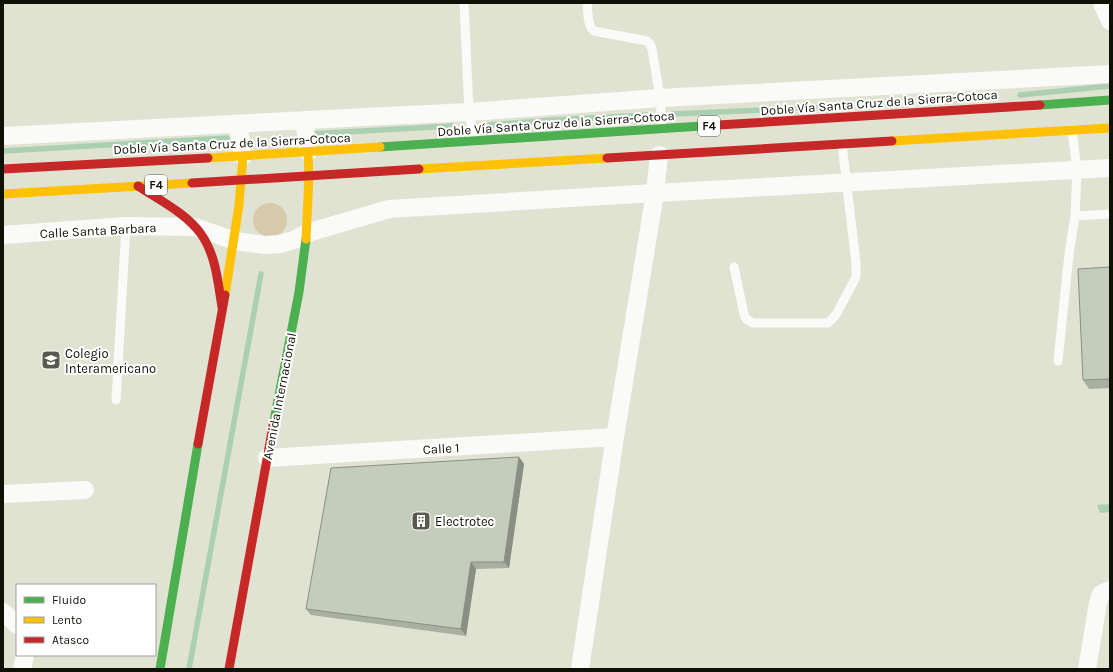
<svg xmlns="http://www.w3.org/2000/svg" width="1113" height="672" font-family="Karla,sans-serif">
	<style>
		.green { fill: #d7c9ab }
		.water { fill: #abcfb3 }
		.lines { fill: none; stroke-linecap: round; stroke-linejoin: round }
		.stream { stroke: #abcfb3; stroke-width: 5.5 }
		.lane { stroke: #fafbf8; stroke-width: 9 }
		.street { stroke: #fafbf8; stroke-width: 18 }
		.fast { stroke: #4caf50; stroke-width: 9 }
		.slow { stroke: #ffc107; stroke-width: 9 }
		.jam { stroke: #c62828; stroke-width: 9 }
		.wall { fill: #a9afa1 }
		.shaded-wall { fill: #898f83 }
		.building { fill: #c4ccbb; stroke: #898f83 }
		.labels { text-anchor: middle; stroke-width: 4; stroke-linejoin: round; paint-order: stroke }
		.shield { fill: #fff; stroke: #575851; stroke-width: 1 }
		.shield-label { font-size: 12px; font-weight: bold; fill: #0f1006 }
		.street-label { font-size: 13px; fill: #0f1006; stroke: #fff }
		.poi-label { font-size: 13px; fill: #0f1006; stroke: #fff; text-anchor: start }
	</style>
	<rect width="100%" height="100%" fill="#e0e3d2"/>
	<path class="green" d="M253 220a17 17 0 1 1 34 0a17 17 0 1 1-34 0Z"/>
	<path class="water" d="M1110,504V512L1100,513L1097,505Z"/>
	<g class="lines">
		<path class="stream" d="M1020,95L1110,86
			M672,114L830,107
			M488,125L553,120L649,115
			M309,134L452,126
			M3,151L227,138
			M189,669L261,274"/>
		<path class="lane" d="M464,3L469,112L474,141
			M587,3C588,11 587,26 594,31L647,41L650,44L652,49L660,98L662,129
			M1075,216L1110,214
			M734,267L744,314L746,319L753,323H828L833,318L837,313L856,277V263L842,144
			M1058,361L1069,254L1075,216L1077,170L1072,130
			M116,400L126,226"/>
		<path class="street" d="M1102,3L1110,21
			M304,120L308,152
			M238,124L243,156
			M3,136L385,116L469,112L660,98L1110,74
			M3,235L126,226L195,227L235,241L265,245L280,244L294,240L307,233L389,209L655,193L1110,168
			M267,458L615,437
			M3,494L85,490
			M3,612L17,625
			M22,669L25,655
			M580,669L615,437L655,193L659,155
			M1087,669L1098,603L1101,594L1110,590"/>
		<path class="fast" d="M1040,105L1110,100
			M380,147L702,126
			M273,426L299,292L306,239
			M160,669L198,444"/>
		<path class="slow" d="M892,141L1110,128
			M208,158L380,147
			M419,169L607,158
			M3,194L192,183
			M306,239L309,176L308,152
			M225,295L239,205L243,156"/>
		<path class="jam" d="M702,126L1040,105
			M607,158L892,141
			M3,169L208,158
			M192,183L419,169
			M138,186C159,200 186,213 201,234C216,255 218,283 222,307
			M198,444L225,295
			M229,669L273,426"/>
	</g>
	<path class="wall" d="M1110,267V388L1089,389L1083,380Z
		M519,457L524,464L509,568L476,569L466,636L311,615L306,609Z"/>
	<path class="shaded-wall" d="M519,457L524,464L509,568L504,562Z
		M471,562L476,569L466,636L461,629Z"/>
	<path class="building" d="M1110,267V379L1083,380L1078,269Z
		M519,457L504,562H471L461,629L306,609L331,468Z"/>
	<defs>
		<symbol id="school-square" viewBox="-11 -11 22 22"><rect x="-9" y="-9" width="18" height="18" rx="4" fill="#585a4d" stroke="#fff"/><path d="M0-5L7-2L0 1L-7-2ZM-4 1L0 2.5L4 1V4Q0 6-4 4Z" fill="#fff"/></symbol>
		<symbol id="building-square" viewBox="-11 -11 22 22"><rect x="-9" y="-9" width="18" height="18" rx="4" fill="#585a4d" stroke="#fff"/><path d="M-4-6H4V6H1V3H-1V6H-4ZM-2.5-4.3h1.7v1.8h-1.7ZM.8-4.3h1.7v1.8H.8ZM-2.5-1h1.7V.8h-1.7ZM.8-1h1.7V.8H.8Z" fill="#fff"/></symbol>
	</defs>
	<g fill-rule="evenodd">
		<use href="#school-square" x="40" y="349" width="22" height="22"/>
		<use href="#building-square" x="410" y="510" width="22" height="22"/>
	</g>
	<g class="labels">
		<g class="shield">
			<rect x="698" y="116" width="22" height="20" rx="3"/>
			<rect x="145" y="175" width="22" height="20" rx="3"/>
		</g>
		<g class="shield-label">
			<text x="709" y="130">F4</text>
			<text x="156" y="189">F4</text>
		</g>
		<g class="street-label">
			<text transform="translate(879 102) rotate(-4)" y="5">Doble Vía Santa Cruz de la Sierra-Cotoca</text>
			<text transform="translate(556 123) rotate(-4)" y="5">Doble Vía Santa Cruz de la Sierra-Cotoca</text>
			<text transform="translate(232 143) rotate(-3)" y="5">Doble Vía Santa Cruz de la Sierra-Cotoca</text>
			<text transform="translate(98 230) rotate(-3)" y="5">Calle Santa Barbara</text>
			<text transform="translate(279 396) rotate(-79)" y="5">Avenida Internacional</text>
			<text transform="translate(441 448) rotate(-3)" y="5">Calle 1</text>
		</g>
		<g class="poi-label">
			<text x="65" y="358">Colegio<tspan x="65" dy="15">Interamericano</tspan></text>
			<text x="435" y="526">Electrotec</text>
		</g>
	</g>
	<rect width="1113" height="672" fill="none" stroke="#0f1006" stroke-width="8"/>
	<rect x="16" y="584" width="140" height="72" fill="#ffffff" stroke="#9f9f9b"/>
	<rect x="24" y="597" width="20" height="6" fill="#4caf50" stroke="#9f9f9b"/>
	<text x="52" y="604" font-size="12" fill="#0f1006">Fluido</text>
	<rect x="24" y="617" width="20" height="6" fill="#ffc107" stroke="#9f9f9b"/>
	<text x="52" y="624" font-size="12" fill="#0f1006">Lento</text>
	<rect x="24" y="637" width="20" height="6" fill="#c62828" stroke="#9f9f9b"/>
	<text x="52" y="644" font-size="12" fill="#0f1006">Atasco</text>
</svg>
